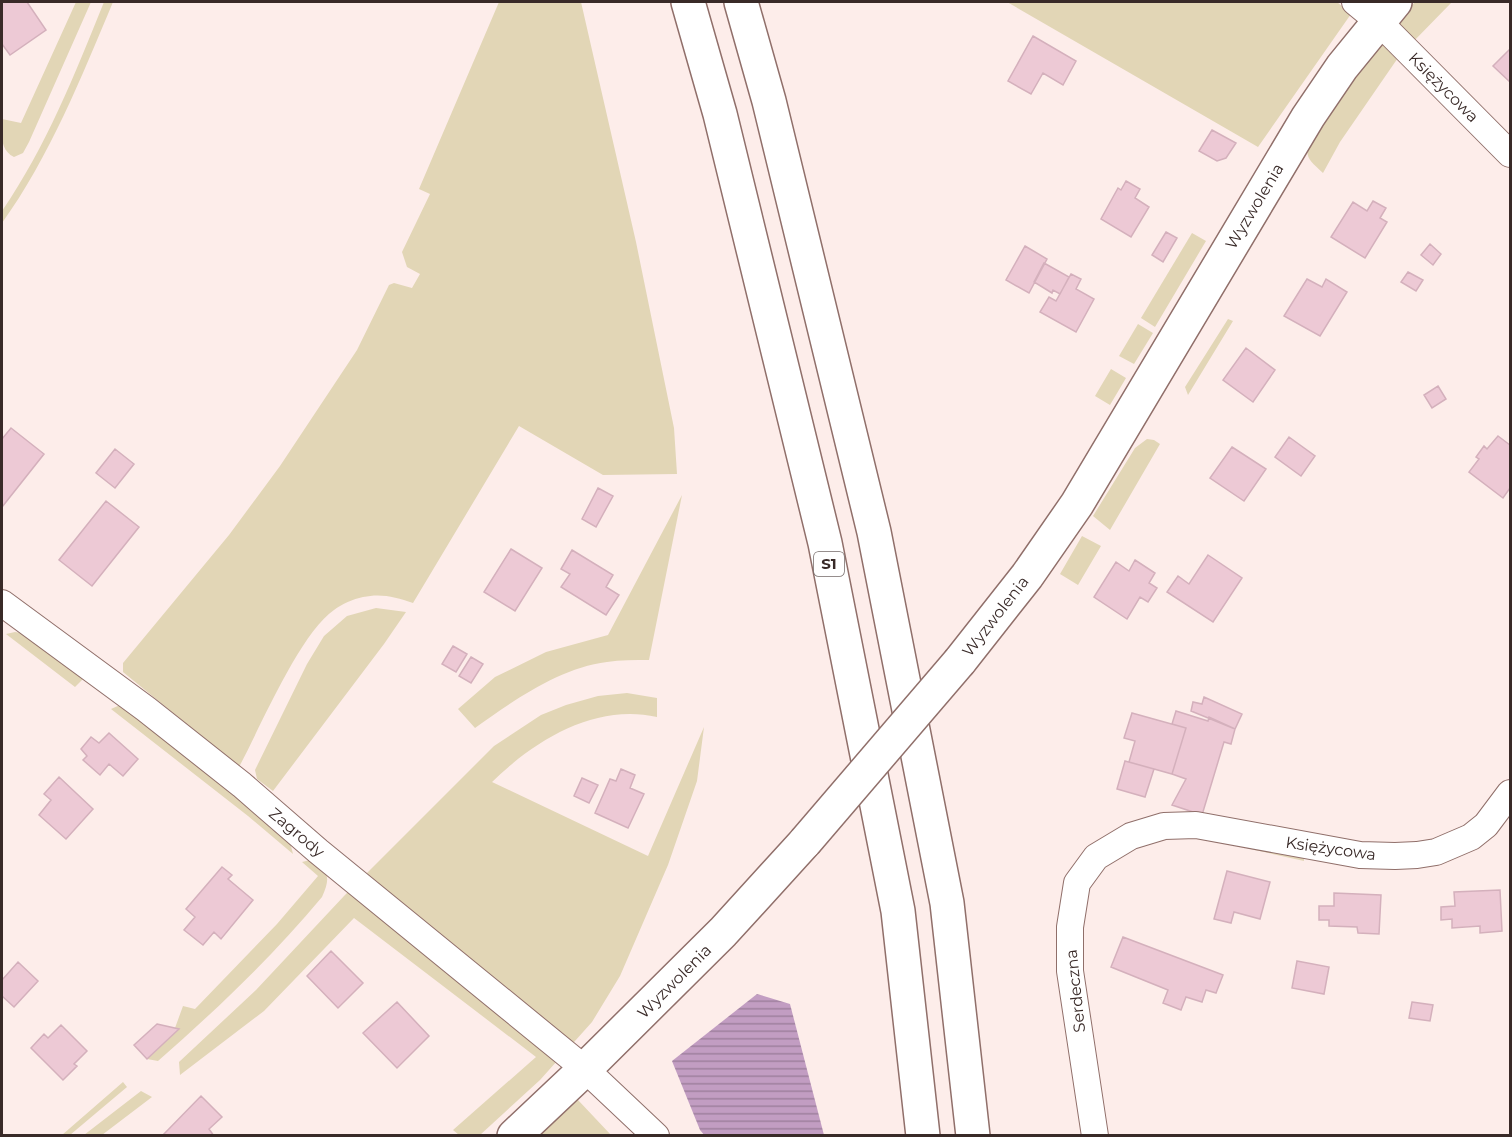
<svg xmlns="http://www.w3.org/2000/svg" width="1512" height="1137" font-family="Montserrat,sans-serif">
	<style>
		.green { fill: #e2d6b6 }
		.water { fill: url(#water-rules) }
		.building { fill: #edc9d5; stroke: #d4b0bc; stroke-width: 1.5 }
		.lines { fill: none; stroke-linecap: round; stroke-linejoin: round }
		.street-casing { stroke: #906f6a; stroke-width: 28 }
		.secondary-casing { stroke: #906f6a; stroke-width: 36 }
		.highway-casing { stroke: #906f6a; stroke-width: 36 }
		.street { stroke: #fff; stroke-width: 26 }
		.secondary { stroke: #fff; stroke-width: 33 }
		.highway { stroke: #fff; stroke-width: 33 }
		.secondary-bridge-casing { stroke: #906f6a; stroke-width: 36; stroke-linecap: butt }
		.secondary-bridge { stroke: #fff; stroke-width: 33 }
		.labels { text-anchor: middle; stroke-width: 4.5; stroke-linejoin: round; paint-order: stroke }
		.shield { fill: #fff; stroke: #746a68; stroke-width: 1.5 }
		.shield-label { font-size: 15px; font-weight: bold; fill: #392a28 }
		.street-label { font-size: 16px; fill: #392a28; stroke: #fff }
	</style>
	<defs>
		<pattern id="water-rules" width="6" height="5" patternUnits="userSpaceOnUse" patternTransform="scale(1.5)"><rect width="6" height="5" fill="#c29dc2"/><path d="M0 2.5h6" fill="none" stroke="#9f809e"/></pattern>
	</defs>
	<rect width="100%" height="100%" fill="#fdedea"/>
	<path class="green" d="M76,2H91L29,142L23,153L14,157C0,150 1,134 2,119L21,123Z
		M104,2H113C82,76 49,158 2,223V211C46,147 75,74 104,2Z
		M499,2H581L636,242L674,428L677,474L603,475L519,426L413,603C396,597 381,593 363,597C353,599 342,604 334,610C300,633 260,728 239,767L123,672V663L229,535L280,466L357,350L389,285L394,283L412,288L420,274L407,267L402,252L430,194L419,189Z
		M1007,2H1337L1351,14L1258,147Z
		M1415,2H1452L1411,44L1393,26Z
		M1382,40L1402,52L1340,142L1323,173C1310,161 1304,158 1309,140Z
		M1192,233L1206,241L1155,327L1141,318Z
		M1228,319L1233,321L1188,395L1185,387Z
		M1138,324L1153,333L1134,364L1119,356Z
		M1111,369L1126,378L1110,405L1095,396Z
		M1147,439L1154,440L1160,444L1110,530L1093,516L1135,448Z
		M682,495L649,660C635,660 620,660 607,662C559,668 513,701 475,728L458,709L495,677L546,652L608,635Z
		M1082,536L1101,546L1078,585L1060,574Z
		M376,608L406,612L384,644L273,791L257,779L255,770L307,664L324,636L347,616Z
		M15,632L21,633L75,670L81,675L83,679L75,687L6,634Z
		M627,693L657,698V717C595,703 535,740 492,782L648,856L704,727L697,781L668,865L620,976L592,1022L540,1080L480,1135H459L453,1130L536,1057L354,918L264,1011L180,1075L179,1062L256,990L344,896L494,746L541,715L566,705L598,696Z
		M120,705L166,737L290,842L293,854L248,816L111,709Z
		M1240,842L1304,856V861L1237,846Z
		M310,860C329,871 331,877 322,897C272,957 216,1010 158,1061L147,1059L179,1029L175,1028L183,1006L195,1009L277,924L318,876L302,862Z
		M123,1082L127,1087L70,1135H62Z
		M141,1091L152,1097L102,1135H84Z
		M578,1100L611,1135H539Z"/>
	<path class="water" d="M757,994L790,1004L824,1135L705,1136L700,1130L672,1061Z"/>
	<path class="building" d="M2,2H27L46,30L10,55L2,44Z
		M1033,36L1076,61L1063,85L1043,73L1031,94L1008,81Z
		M1510,49V82L1493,66Z
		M1212,130L1236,143L1226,158L1217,161L1199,151Z
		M1126,181L1140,189L1135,198L1149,207L1131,237L1101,219L1118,188L1121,190Z
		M1373,201L1386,208L1380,218L1387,222L1365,258L1331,237L1353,202L1367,211Z
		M1166,232L1177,238L1163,262L1152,255Z
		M1430,244L1441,254L1433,265L1421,255Z
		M1025,246L1047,259L1029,293L1006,280Z
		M1044,263L1069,277L1060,294L1053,290L1052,293L1034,282Z
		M1408,272L1423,280L1416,291L1401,282Z
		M1071,274L1081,279L1076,289L1094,299L1076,332L1040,312L1049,297L1056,301Z
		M1307,279L1322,287L1326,279L1347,292L1320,336L1284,316Z
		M1246,348L1275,370L1253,402L1223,380Z
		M1438,386L1446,399L1432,408L1424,395Z
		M11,428L44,454L2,507V439Z
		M1498,436L1510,445V488L1503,498L1469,472L1479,459L1476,457L1484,446L1487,449Z
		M1289,437L1315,456L1301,476L1275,457Z
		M1232,447L1266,469L1244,501L1210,478Z
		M115,449L134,464L115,488L96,473Z
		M598,488L613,496L596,527L582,519Z
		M106,501L139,527L92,586L59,560Z
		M511,549L542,568L515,611L484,592Z
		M572,550L613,575L606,587L619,595L606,615L561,587L570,574L561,569Z
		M1208,555L1242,578L1213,622L1167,592L1178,576L1189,584Z
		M1135,560L1155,573L1149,583L1157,588L1148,602L1140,597L1127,619L1094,597L1116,562L1129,571Z
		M453,646L467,654L456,672L442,664Z
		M471,657L483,664L471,683L459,676Z
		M1204,697L1242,714L1235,729L1191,711L1193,702L1202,704Z
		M1176,711L1208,721L1209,717L1235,729L1231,744L1224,742L1202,815L1172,805L1186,779L1172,774L1186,728L1172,724Z
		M1132,713L1186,728L1172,774L1129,762L1135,741L1124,738Z
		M109,733L138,759L123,776L109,764L100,775L83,760L87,756L81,749L91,737L99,743Z
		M1125,761L1154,769L1145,797L1117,789Z
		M621,769L635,775L630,788L644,794L628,828L595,813L610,779L616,781Z
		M59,777L93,809L66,839L39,815L51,800L44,794Z
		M582,778L598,785L589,803L574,796Z
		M222,867L232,875L228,879L253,900L221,939L214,932L203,945L184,930L195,917L186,909Z
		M1227,871L1270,882L1260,919L1234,912L1231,923L1214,919Z
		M1500,890L1502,931L1480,933V926L1452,928V919L1441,920V907L1455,906L1454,892Z
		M1334,893L1381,895L1379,934L1358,933L1357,927L1329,926V920H1319V906H1334Z
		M1123,937L1223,975L1216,993L1206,990L1202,1002L1186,997L1181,1010L1163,1003L1168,990L1111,967Z
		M331,951L363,983L338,1008L307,976Z
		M1297,961L1329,967L1324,994L1292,988Z
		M18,962L38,981L14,1007L2,996V980Z
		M397,1002L429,1036L397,1068L363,1033Z
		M1412,1002L1433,1005L1430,1021L1409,1018Z
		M157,1024L179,1029L147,1059L134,1045Z
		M61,1025L87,1051L74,1064L77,1066L63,1080L31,1048L44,1034L48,1038Z
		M201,1096L222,1117L209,1129L214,1136H162Z"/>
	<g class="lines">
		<defs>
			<path id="street" d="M1355,2L1378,21L1510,154
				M2,603L146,709L242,785L318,851L585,1069L656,1136
				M1095,1136L1070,971V927L1077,883L1096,857L1131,836L1164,826L1196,825L1360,855L1395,856L1417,855L1436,852L1471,837L1486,825L1510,793"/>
			<path id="secondary" d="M960,661L1027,576L1077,504L1308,117L1342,67L1395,2
				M514,1136L585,1069L723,932L805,842"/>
			<path id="highway" d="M688,2L720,114L825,543L898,911L923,1136
				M741,2L769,101L874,532L947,903L973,1136"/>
		</defs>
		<use href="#street" class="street-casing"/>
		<use href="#secondary" class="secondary-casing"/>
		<use href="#highway" class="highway-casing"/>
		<use href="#street" class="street"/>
		<use href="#secondary" class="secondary"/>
		<use href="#highway" class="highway"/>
		<defs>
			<path id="secondary-bridge" d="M805,842L960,661"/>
		</defs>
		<use href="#secondary-bridge" class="secondary-bridge-casing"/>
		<use href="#secondary-bridge" class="secondary-bridge"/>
	</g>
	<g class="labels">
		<rect class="shield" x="814" y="552" width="30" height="24" rx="4.5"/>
		<g class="shield-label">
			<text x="829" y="569">S1</text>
		</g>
		<g class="street-label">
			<text transform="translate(1444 87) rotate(45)" y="6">Księżycowa</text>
			<text transform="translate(1254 206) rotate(-59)" y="6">Wyzwolenia</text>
			<text transform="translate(995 616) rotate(-52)" y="6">Wyzwolenia</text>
			<text transform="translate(297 832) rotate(40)" y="6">Zagrody</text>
			<text transform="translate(1331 848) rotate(8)" y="6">Księżycowa</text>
			<text transform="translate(674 981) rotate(-45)" y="6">Wyzwolenia</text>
			<text transform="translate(1075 991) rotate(-96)" y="6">Serdeczna</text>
		</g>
	</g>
	<rect width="1512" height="1137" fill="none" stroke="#392a28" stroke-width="6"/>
</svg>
